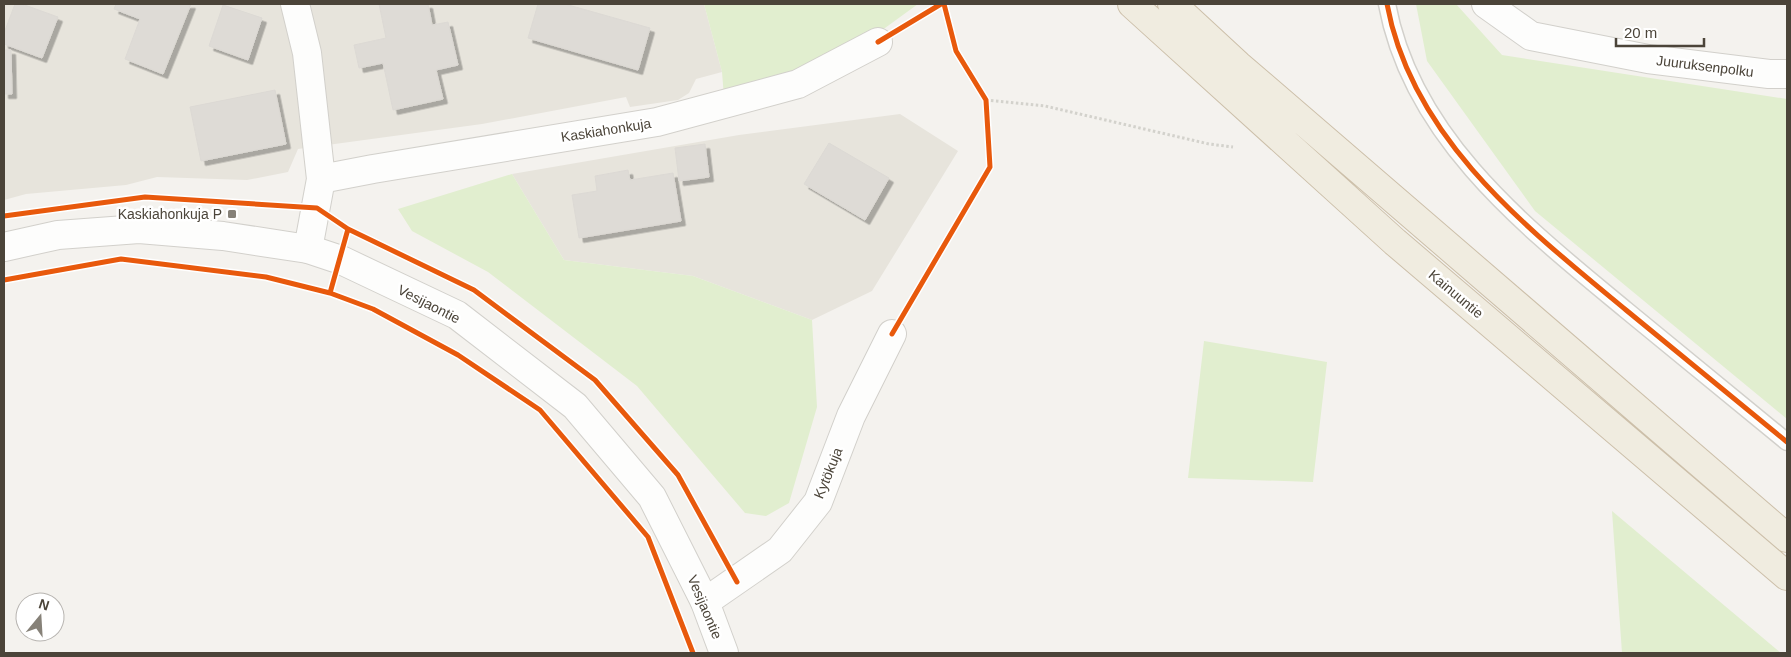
<svg xmlns="http://www.w3.org/2000/svg" width="1791" height="657" font-family="Arial,sans-serif">
	<style>
		.residential { fill: #e7e4dc }
		.green { fill: #e1eecf }
		.building { fill: #dedbd6; stroke: #dcd9d4; filter: url(#shadow) }
		.lines { fill: none; stroke-linecap: round; stroke-linejoin: round }
		.service-casing { stroke: #d2d0cb; stroke-width: 19 }
		.minor-casing { stroke: #d2d0cb; stroke-width: 30 }
		.tertiary-casing { stroke: #d2d0cb; stroke-width: 30 }
		.trunk-casing { stroke: #ccbfa9; stroke-width: 30 }
		.path { stroke: #d3d2cc; stroke-width: 3; stroke-dasharray: 2.5 2.5; stroke-linecap: butt }
		.service { stroke: #fdfdfc; stroke-width: 16 }
		.minor { stroke: #fdfdfc; stroke-width: 28 }
		.tertiary { stroke: #fdfdfc; stroke-width: 28 }
		.trunk { stroke: #f0ece0; stroke-width: 28 }
		.cycleway-casing { stroke: #fff; stroke-width: 8 }
		.cycleway { stroke: #e8590c; stroke-width: 5 }
		.poi-dot { fill: #868178; stroke: #fff; stroke-width: 2 }
		.labels { text-anchor: middle; stroke-width: 5; stroke-linejoin: round; paint-order: stroke }
		.street-label { font-size: 14px; fill: #4b4439; stroke: #fff }
		.poi-label { font-size: 14px; fill: #4b4439; stroke: #fff; text-anchor: end }
	</style>
	<defs>
		<filter id="shadow"><feDropShadow dx="4.5" dy="4.5" stdDeviation="0" flood-color="#0004"/></filter>
	</defs>
	<rect width="100%" height="100%" fill="#f4f2ee"/>
	<path class="residential" d="M4,4H704L722,72L696,79L689,93L678,100L630,107L626,97L482,124L298,149L288,172L247,180L157,177L126,185L26,194L4,200Z
		M900,114L958,151L872,291L812,320L693,276L564,260L512,174L739,135Z"/>
	<path class="green" d="M704,4H918L874,36L797,76L724,97L722,72Z
		M1416,4H1456L1502,55L1787,99V419L1535,211L1427,61Z
		M512,174L564,260L693,276L812,320L817,407L789,503L766,516L745,513L637,386L488,272L412,231L398,209Z
		M1204,341L1327,362L1313,482L1188,478Z
		M1612,511L1781,653H1622Z"/>
	<path class="building" d="M15,4H22L58,17L42,58L4,44V33Z
		M116,4H191L163,74L125,59L140,19L114,9Z
		M379,4H428L432,25L448,22L458,65L436,70L443,99L393,110L383,63L359,68L354,45L386,38Z
		M538,4H565L650,28L638,70L528,38Z
		M223,5L262,18L248,60L209,46Z
		M4,50H11L12,94H4Z
		M275,90L286,144L201,161L190,107Z
		M829,143L889,178L865,220L804,184Z
		M705,144L709,177L679,181L675,148Z
		M628,170L630,180L673,173L681,221L579,238L572,195L597,191L595,176Z"/>
	<g class="lines">
		<defs>
			<path id="service" d="M1387,4C1412,139 1527,228 1626,310C1680,354 1734,398 1787,442"/>
			<path id="minor" d="M295,4L307,53L321,179L308,249
				M1486,4L1531,36L1648,59L1769,74H1787
				M321,179L373,169L657,122L798,84L878,42
				M705,602L780,550L818,502L851,416L892,334"/>
			<path id="tertiary" d="M4,247L58,235L139,229L223,236L308,249L341,260L457,315L575,406L652,497L705,602L724,653"/>
			<path id="trunk" d="M1132,4L1395,242L1787,576
				M1172,4L1238,65L1787,538"/>
		</defs>
		<use href="#service" class="service-casing"/>
		<use href="#minor" class="minor-casing"/>
		<use href="#tertiary" class="tertiary-casing"/>
		<use href="#trunk" class="trunk-casing"/>
		<path class="path" d="M986,100L1045,106L1209,144L1233,147"/>
		<use href="#service" class="service"/>
		<use href="#minor" class="minor"/>
		<use href="#tertiary" class="tertiary"/>
		<use href="#trunk" class="trunk"/>
		<defs>
			<path id="cycleway" d="M1387,4C1412,139 1527,228 1626,310C1680,354 1734,398 1787,442
				M878,42L941,4
				M4,216L145,197L317,208L348,229L474,290L595,380L678,475L737,582
				M4,280L121,259L266,277L330,293L373,309L458,355L540,410L648,537L693,653
				M330,293L348,229
				M892,334L990,167L986,100L956,51L944,4"/>
		</defs>
		<use href="#cycleway" class="cycleway-casing"/>
		<use href="#cycleway" class="cycleway"/>
	</g>
	<rect class="poi-dot" x="227" y="209" width="10" height="10" rx="2.5"/>
	<g class="labels">
		<g class="street-label">
			<text transform="translate(1705 66) rotate(7)" y="5">Juuruksenpolku</text>
			<text transform="translate(606 130) rotate(-9)" y="5">Kaskiahonkuja</text>
			<text transform="translate(1456 294) rotate(40)" y="5">Kainuuntie</text>
			<text transform="translate(429 304) rotate(27)" y="5">Vesijaontie</text>
			<text transform="translate(828 473) rotate(-68)" y="5">Kytökuja</text>
			<text transform="translate(705 607) rotate(67)" y="5">Vesijaontie</text>
		</g>
		<g class="poi-label">
			<text x="222" y="219">Kaskiahonkuja P</text>
		</g>
	</g>
	<rect width="1791" height="657" fill="none" stroke="#4b4439" stroke-width="10"/>
	<g transform="translate(40 617) rotate(18)"><circle r="24" fill="#ffffff" stroke="#b7b4b0"/>
	<path d="M0-4L9 19L0 12L-9 19Z" fill="#868178"/>
	<text y="-8" font-size="14" font-weight="bold" text-anchor="middle" fill="#4b4439">N</text>
	</g>
	<path d="M1616 38v8h88v-8" fill="none" stroke="#4b4439" stroke-width="2.5"/>
	<text x="1624" y="38" font-size="15" fill="#4b4439" stroke="#ffffff" stroke-width="4" paint-order="stroke">20 m</text>
</svg>
